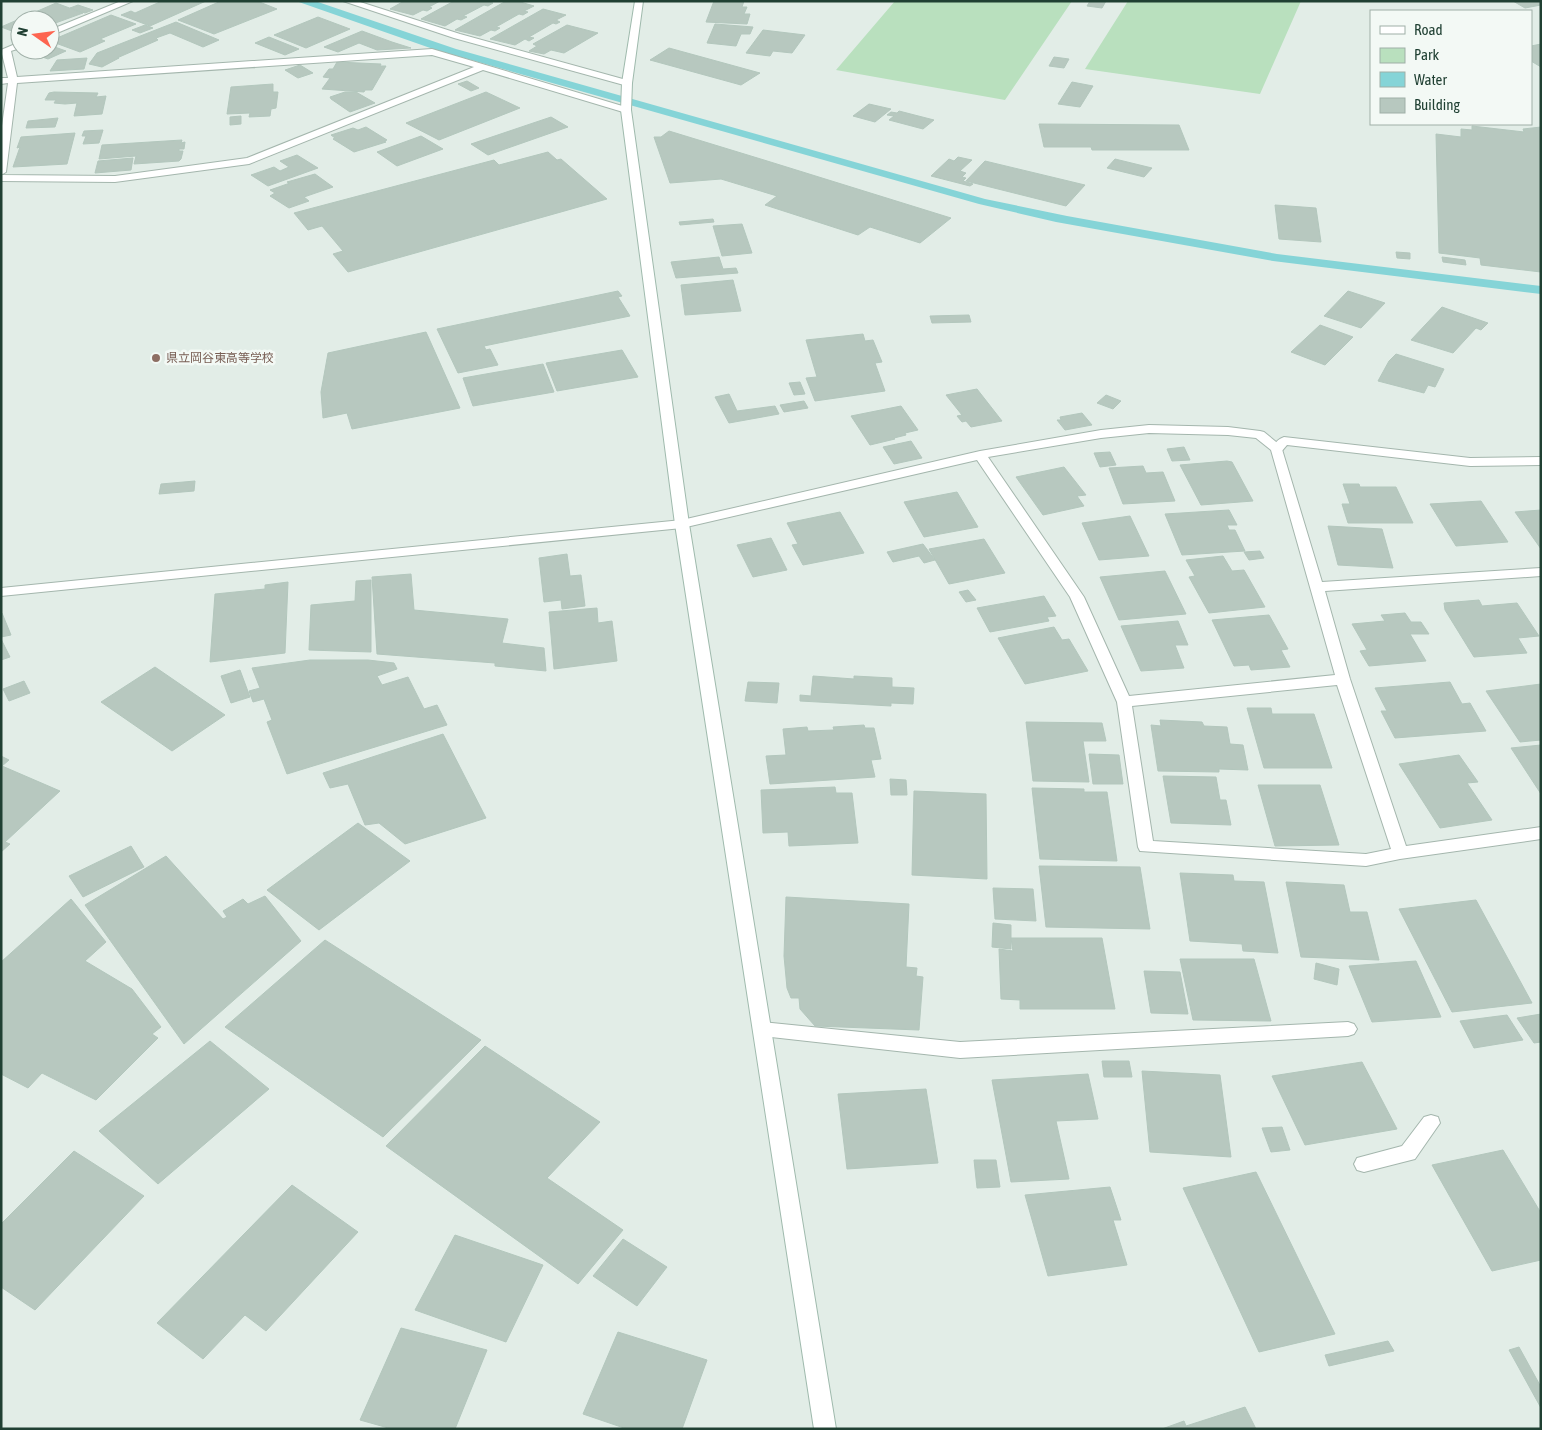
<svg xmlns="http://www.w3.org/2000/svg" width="1542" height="1430" font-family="'Asap Condensed','Noto Sans JP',sans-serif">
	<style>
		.green { fill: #b9e0be }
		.water { fill: #85d4d7 }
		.building { fill: #b7c8bf; stroke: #b3c7bd }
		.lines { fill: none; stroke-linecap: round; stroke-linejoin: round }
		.lane-casing { stroke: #a4b6ad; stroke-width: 2 }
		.street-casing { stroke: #a4b6ad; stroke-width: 2 }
		.secondary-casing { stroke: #9fbaad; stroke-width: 2 }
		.lane { fill: #fff; fill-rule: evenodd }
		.street { fill: #fff; fill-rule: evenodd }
		.secondary { fill: #fff; fill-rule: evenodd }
		.education-dot { fill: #8d6e63; stroke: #f3f9f5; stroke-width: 2 }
		.labels { text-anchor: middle; stroke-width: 5; stroke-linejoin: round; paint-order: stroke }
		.far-education-label { font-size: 12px; fill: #785e54; stroke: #f3f9f5; text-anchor: start }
	</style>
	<rect width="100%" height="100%" fill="#e2ede7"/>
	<path class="green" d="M895,1H1072L1005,100L836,70Z
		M1128,1H1301L1260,94L1085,69Z"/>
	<path class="water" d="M296,1H315L456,49L985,199L1067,216L1277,254L1541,286V294L1273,261L1056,222L979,204L436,50Z"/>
	<path class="building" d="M162,1H206L150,26L121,15L131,11L135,13Z
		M221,1H257L277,9L214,34L178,20Z
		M404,1H440L429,7L432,8L427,11L423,10L413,15L390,9Z
		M454,1H490L488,2L493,3L488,6L484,5L463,16L467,17L461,20L457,19L445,26L421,19Z
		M506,1H517L534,6L524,11L528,12L523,15L519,14L496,27L500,28L495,31L491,30L480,36L455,30Z
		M714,1H744L742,7H747L744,14H750L747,24L706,22Z
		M1090,1H1106L1102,8L1087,6Z
		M1513,1H1541V5L1525,8Z
		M56,3L83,13L50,25V20H20V34L1,27Z
		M78,5L93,10L85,13L70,8Z
		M543,9L566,15L556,20L560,22L556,24L553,23L529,37L534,38L529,41L525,39L515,45L490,39Z
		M111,15L136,24L100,39L105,41L80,52L50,41Z
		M318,17L350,29L306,48L274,35Z
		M176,22L219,40L203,47L170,33L156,38L158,40L117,58H119L102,67L89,64L97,53Z
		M715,24L753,27L750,34H741L736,46L707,43Z
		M145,25L153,28L140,33L132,30Z
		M567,25L598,33L564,53L551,50L544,54L529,51L537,46L533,44Z
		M763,30L805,35L792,53L773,51L770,56L746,53Z
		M362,31L392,42L411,48L377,50L359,43L338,52L324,47Z
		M269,37L299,49L285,55L255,43Z
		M1541,44V67L1531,61V46Z
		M52,46L66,51L48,59L34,54L43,50H50V47Z
		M669,48L760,73L741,85L650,60Z
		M1054,57L1069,59L1064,68L1049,66Z
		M87,58L84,69L50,71L57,60Z
		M337,62L381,64L380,66H386L372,90H365L364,92L322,89L330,78L323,77L329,69H333Z
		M300,65L313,73L298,78L285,70Z
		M467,81L479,88L471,91L458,84Z
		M1072,82L1093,86L1080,107L1058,104Z
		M273,84V92H278L276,108L271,109L270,116L249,117L250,113L227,114L231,87Z
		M54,92L98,93L96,97L106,96L102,114L74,116L77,103L65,104L54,103L56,100H45L49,93Z
		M345,92H356L375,103L350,112L331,99L330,97Z
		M486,92L520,108L439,140L406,123Z
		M869,104L891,109L875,122L853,116Z
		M899,111L934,120L923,129L889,120L894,116L887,115L891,112L897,113Z
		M241,116V124L230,125V117Z
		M551,117L568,127L488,155L471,144Z
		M58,118L55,127L26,128L28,121Z
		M1039,124L1179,125L1189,150H1092L1091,147H1044Z
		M1472,126L1524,132L1523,129L1541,127V272L1481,265L1480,258L1439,253L1436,134L1461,137V129L1472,130Z
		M366,127L387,140L384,141L386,142L354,152L333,139L335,138L331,135L353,128L358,130Z
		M103,130L99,143L83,144L86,136H82L84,131Z
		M669,131L764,160L951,218L920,243L870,227L858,235L765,205L777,196L721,179L670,183L654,137H661Z
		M75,133L67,164L13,167L20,147L17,148L21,137Z
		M421,136L443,149L397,166L377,152Z
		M182,140L181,143L185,142L184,149H179V151H183L181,159L179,161L134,164L136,156L99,159L102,145Z
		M548,152L557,160L561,159L607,199L348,272L333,254L343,251L322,226L308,230L294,213L494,160L499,165Z
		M297,155L318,168L268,186L251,175L274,167L280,171L289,167L280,161Z
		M958,157L972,160L960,171L966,173L962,177L966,178L963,181L973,184L970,186L931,176L949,159L954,161Z
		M133,158L131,170L95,173L98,161Z
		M1115,159L1152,168L1144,177L1107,168Z
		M985,161L1085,185L1066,206L966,181Z
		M315,174L333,187L304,197L309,201L289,208L270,196L275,193L270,190L290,183L287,182Z
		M1275,205L1316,208L1321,242L1279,239Z
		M713,219L714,222L680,225L679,222Z
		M742,224L752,253L722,256L713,226Z
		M1396,252L1410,253V259L1397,258Z
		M719,257L723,269L736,268L738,273L676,278L671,262Z
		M1442,257L1465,260L1466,265L1443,262Z
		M733,280L741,311L685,315L681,285Z
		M618,291L622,296L618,297L630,316L484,346L486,350L490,349L498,365L458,373L437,329Z
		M1348,291L1385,303L1361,328L1324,316Z
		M1442,307L1459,313L1488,323L1481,330L1476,328L1453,353L1411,340Z
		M969,315L971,322L932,323L930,316Z
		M1320,325L1353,337L1325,365L1291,352Z
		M426,332L460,408L352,429L347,413L323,418L321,392L328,353Z
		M863,334L865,341L873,340L882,362L875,363L885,391L815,401L806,378L817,377L806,340Z
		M622,350L638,377L557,391L546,363Z
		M1396,354L1444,369L1435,387L1428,385L1424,393L1378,381L1389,361Z
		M543,364L554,392L473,406L463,378Z
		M800,382L805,394L794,395L789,383Z
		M977,389L1002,421L971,427L966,421L962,422L957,416L962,415L946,395Z
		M729,394L737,411L775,406L779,414L729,423L715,397Z
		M1106,395L1121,401L1113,409L1097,403Z
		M804,401L808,408L784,412L780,405Z
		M901,406L918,430L905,433L906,435L894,438L895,439L870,445L851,416Z
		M1082,413L1092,425L1065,430L1057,420H1061L1060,417Z
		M911,441L922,458L894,464L883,447Z
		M1184,447L1190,460L1172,461L1167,449Z
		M1110,452L1116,465L1100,467L1094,453Z
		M1227,461L1232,462L1253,501L1201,505L1180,465Z
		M1143,466L1146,473L1163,472L1175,501L1123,504L1109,468Z
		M1064,467L1086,495L1077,496L1084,506L1043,515L1016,477Z
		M195,481L194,491L159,494L161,484Z
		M1343,484H1359L1360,487H1396L1413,523H1348L1342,504H1350Z
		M957,492L978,527L924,537L904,502Z
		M1481,501L1508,542L1456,546L1430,504Z
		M1229,510L1237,525H1227L1229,530H1235L1245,551L1182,555L1165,514Z
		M1541,510V549L1515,512Z
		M840,512L864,553L803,565L792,545L798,544L787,523Z
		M1130,516L1149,556L1099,560L1082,523Z
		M1328,526L1382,529L1393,568L1338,565Z
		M771,538L787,570L753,577L737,545Z
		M984,539L1005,573L949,584L929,549Z
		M923,544L935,560L924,563L919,556L893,562L887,552Z
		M1260,551L1264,558L1249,560L1244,552Z
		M567,554L570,576L581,575L585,606L562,609L561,600L544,602L539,558Z
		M1223,556L1232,571L1244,570L1265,607L1209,613L1189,577L1195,576L1186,560Z
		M1165,571L1186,614L1119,620L1100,577Z
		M411,574L414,610L508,619L502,643L544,648L546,671L495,666V663L377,654L372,577Z
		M371,580V652L309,650L311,605L355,601L356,581Z
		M288,582L285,653L210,662L215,594L265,589V585Z
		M968,590L976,600L966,602L959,592Z
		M1044,596L1056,616L1047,617L1049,621L990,632L977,608Z
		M1479,600L1482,606L1517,603L1539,636L1518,638L1527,653L1474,657L1445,610L1444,603Z
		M597,608L598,623L612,621L617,661L554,669L549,612Z
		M2,613L11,635L1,637V614Z
		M1405,613L1411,622H1421L1429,634H1410L1426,661L1369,666L1360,651L1367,650L1352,624L1385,621L1381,615Z
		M1269,615L1288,649L1281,650L1290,667L1251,670L1249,665L1234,666L1212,620Z
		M1178,621L1188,645H1175L1184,668L1141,671L1121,626Z
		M1054,627L1062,640L1069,639L1088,671L1025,684L998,638Z
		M1,639L10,657L1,660Z
		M310,660H368L394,663L397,669L377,676L382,685L408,677L424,709L437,705L447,725L287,774L267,722L272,720L264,699L253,702L249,691L260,688L252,668Z
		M155,667L225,715L172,751L101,702Z
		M240,670L250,697L231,703L221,676Z
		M813,676L854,679V676L892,678V687L914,688L913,704L891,703V706L800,701V695L811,696Z
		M24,681L30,693L9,701L3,689Z
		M748,682L779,683L777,703L745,701Z
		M1450,682L1462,704L1470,703L1486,731L1395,738L1381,711H1387L1375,688Z
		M1541,684V740L1520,742L1486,691Z
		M1247,708H1271L1272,714H1314L1332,768H1264Z
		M1160,720L1202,722L1204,726L1227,727L1230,744L1243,745L1248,770L1219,769V772L1158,771L1151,725L1161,726Z
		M1026,722L1102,723L1106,741H1083L1089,782L1033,781Z
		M864,725L865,728H874L881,759L871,760L875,777L770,784L766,756L786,755L783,729L807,727L808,731L834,730L833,727Z
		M443,734L486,818L405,844L379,823L365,825L348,784L330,788L323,773Z
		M1541,745V794L1511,748Z
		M1089,754L1119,755L1123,784H1093Z
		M1459,755L1478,782L1467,783L1492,820L1440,828L1399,764Z
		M1,756L9,760L2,766L60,791L5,842L10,844L1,852Z
		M1163,776L1216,777L1220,800H1226L1231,825L1171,823Z
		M890,779L906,780L907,795H891Z
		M1258,785H1320L1339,845L1275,846Z
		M835,787L836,793H852L858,843L789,846L788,832L763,833L761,790Z
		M1032,788L1084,789V792H1107L1117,861L1040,859Z
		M914,791L986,794L987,879L912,875Z
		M358,823L410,861L319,930L267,890Z
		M131,846L144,867L83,897L69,876Z
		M166,856L223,919L227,917L223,911L243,899L248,904L265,896L301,941L184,1044L85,905Z
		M1039,866L1140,867L1150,929L1046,927Z
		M1180,873L1233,875L1234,881L1264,882L1278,953L1243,951L1242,944L1190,941Z
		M1286,882L1344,885L1350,912H1367L1379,960L1301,957Z
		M993,888L1033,889L1036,921L995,919Z
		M786,897L909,904L906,967L917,968L916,976L923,977L919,1030L815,1026L800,1009L799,998H791L787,988L784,956Z
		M71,899L106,942L85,961L132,989L161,1027L152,1034L158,1038L96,1100L42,1073L28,1088L1,1074V962Z
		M1476,900L1532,1003L1452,1012L1399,909Z
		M993,923L1011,925V949L992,947Z
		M1011,938H1102L1115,1009H1020V1000L1001,999L999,949L1013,951Z
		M325,940L481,1040L383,1137L225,1027Z
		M1180,959H1254L1271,1021L1193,1020Z
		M1416,961L1441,1017L1372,1022L1349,966Z
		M1316,963L1339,969L1337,985L1314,979Z
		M1144,971L1180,972L1188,1014L1151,1013Z
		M1541,1014V1042L1534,1043L1517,1018Z
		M1507,1015L1523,1040L1474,1048L1460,1021Z
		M210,1041L269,1089L158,1184L99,1131Z
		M485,1046L600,1122L547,1178L623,1230L578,1284L386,1146Z
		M1102,1061H1129L1132,1077H1104Z
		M1362,1062L1397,1129L1305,1145L1272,1076Z
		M1142,1071L1220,1075L1231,1157L1150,1152Z
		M1088,1074L1098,1119L1056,1121L1069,1179L1011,1182L992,1080Z
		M926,1089L938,1163L847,1169L838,1094Z
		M1282,1127L1290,1150L1271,1152L1262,1128Z
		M1503,1150L1541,1213V1260L1492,1271L1432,1165Z
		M74,1151L144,1196L35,1310L1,1287V1224Z
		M974,1160H996L1000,1187L977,1188Z
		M1256,1172L1335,1334L1259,1352L1183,1188Z
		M292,1185L358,1232L266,1331L245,1315L203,1359L157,1323Z
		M1110,1187L1121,1220H1113L1127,1265L1048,1276L1025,1195Z
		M455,1235L543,1265L506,1342L415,1310Z
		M623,1239L667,1267L637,1306L593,1276Z
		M401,1328L487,1350L455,1429H392L360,1420Z
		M618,1332L707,1360L682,1429H627L583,1414Z
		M1388,1341L1394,1351L1329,1366L1325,1355Z
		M1519,1347L1541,1387V1408L1509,1350Z
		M1245,1407L1256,1429H1162L1184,1421L1186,1426Z"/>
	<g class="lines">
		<defs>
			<path id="lane" d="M1284,437L1470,458L1541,457V465L1470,466L1287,445L1281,452H1273L1271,449C1274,444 1278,439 1284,437Z
				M1431,1115L1438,1117L1440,1123L1415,1159L1364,1172L1357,1170L1354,1164L1357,1158L1402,1146L1424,1117Z"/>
			<path id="street" d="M121,1H133L50,36V30Z
				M343,1H357L460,34L630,81L632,83L630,85H624L454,38Z
				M20,42V48L11,51L17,77L432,49L629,108L631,110L629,112H623L483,70L249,164L115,182L1,181V133L8,83L1,84V78H8L1,50ZM432,55L474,67L247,158L115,176L1,175L6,172L17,83Z
				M1149,425L1228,427L1260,431L1264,432L1281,446L1322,582L1541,568V576L1325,591L1350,679L1406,846L1541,827V839L1400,859L1366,866L1140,851L1138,847L1117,702L1070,597L977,460L682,528L1,596V588L682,520L980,451L1101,430ZM1149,433L1228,435L1256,438L1271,450L1335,675L1129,696L1084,597L988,457L1101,438ZM1337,685L1391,849L1366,854L1153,841L1132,706Z
				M762,1022L960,1042L1348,1022L1354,1024L1357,1029L1354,1034L1348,1036L960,1058L762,1036L756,1034L753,1029L756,1024Z"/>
			<path id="secondary" d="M635,1H643L632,83L631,110L689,524L836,1429H814L675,524L621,110L622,83Z"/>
		</defs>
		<use href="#lane" class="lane-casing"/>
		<use href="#street" class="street-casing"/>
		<use href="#secondary" class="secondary-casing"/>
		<use href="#lane" class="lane"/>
		<use href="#street" class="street"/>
		<use href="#secondary" class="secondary"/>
	</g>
	<circle class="education-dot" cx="156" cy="358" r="5"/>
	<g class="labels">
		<g class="far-education-label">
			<text x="166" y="362">県立岡谷東高等学校</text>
		</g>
	</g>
	<rect width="1542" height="1430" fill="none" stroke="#204033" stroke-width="5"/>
	<rect x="1370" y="10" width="162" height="115" fill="#f3f9f5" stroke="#9fafa7"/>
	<rect x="1380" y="26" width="25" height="8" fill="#ffffff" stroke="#9fafa7"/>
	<text x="1414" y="35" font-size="15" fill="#204033">Road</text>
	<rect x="1380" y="48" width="25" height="15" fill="#b9e0be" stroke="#9fafa7"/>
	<text x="1414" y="60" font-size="15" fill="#204033">Park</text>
	<rect x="1380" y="72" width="25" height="15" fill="#85d4d7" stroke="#9fafa7"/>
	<text x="1414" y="85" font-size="15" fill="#204033">Water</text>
	<rect x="1380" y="98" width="25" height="15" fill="#b7c8bf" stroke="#9fafa7"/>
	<text x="1414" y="110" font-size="15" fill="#204033">Building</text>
	<g transform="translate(35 35) rotate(284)"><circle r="24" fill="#f3f9f5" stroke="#9fafa7"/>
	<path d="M0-4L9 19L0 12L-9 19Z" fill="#fd6550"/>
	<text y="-8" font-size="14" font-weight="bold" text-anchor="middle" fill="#204033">N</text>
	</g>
</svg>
